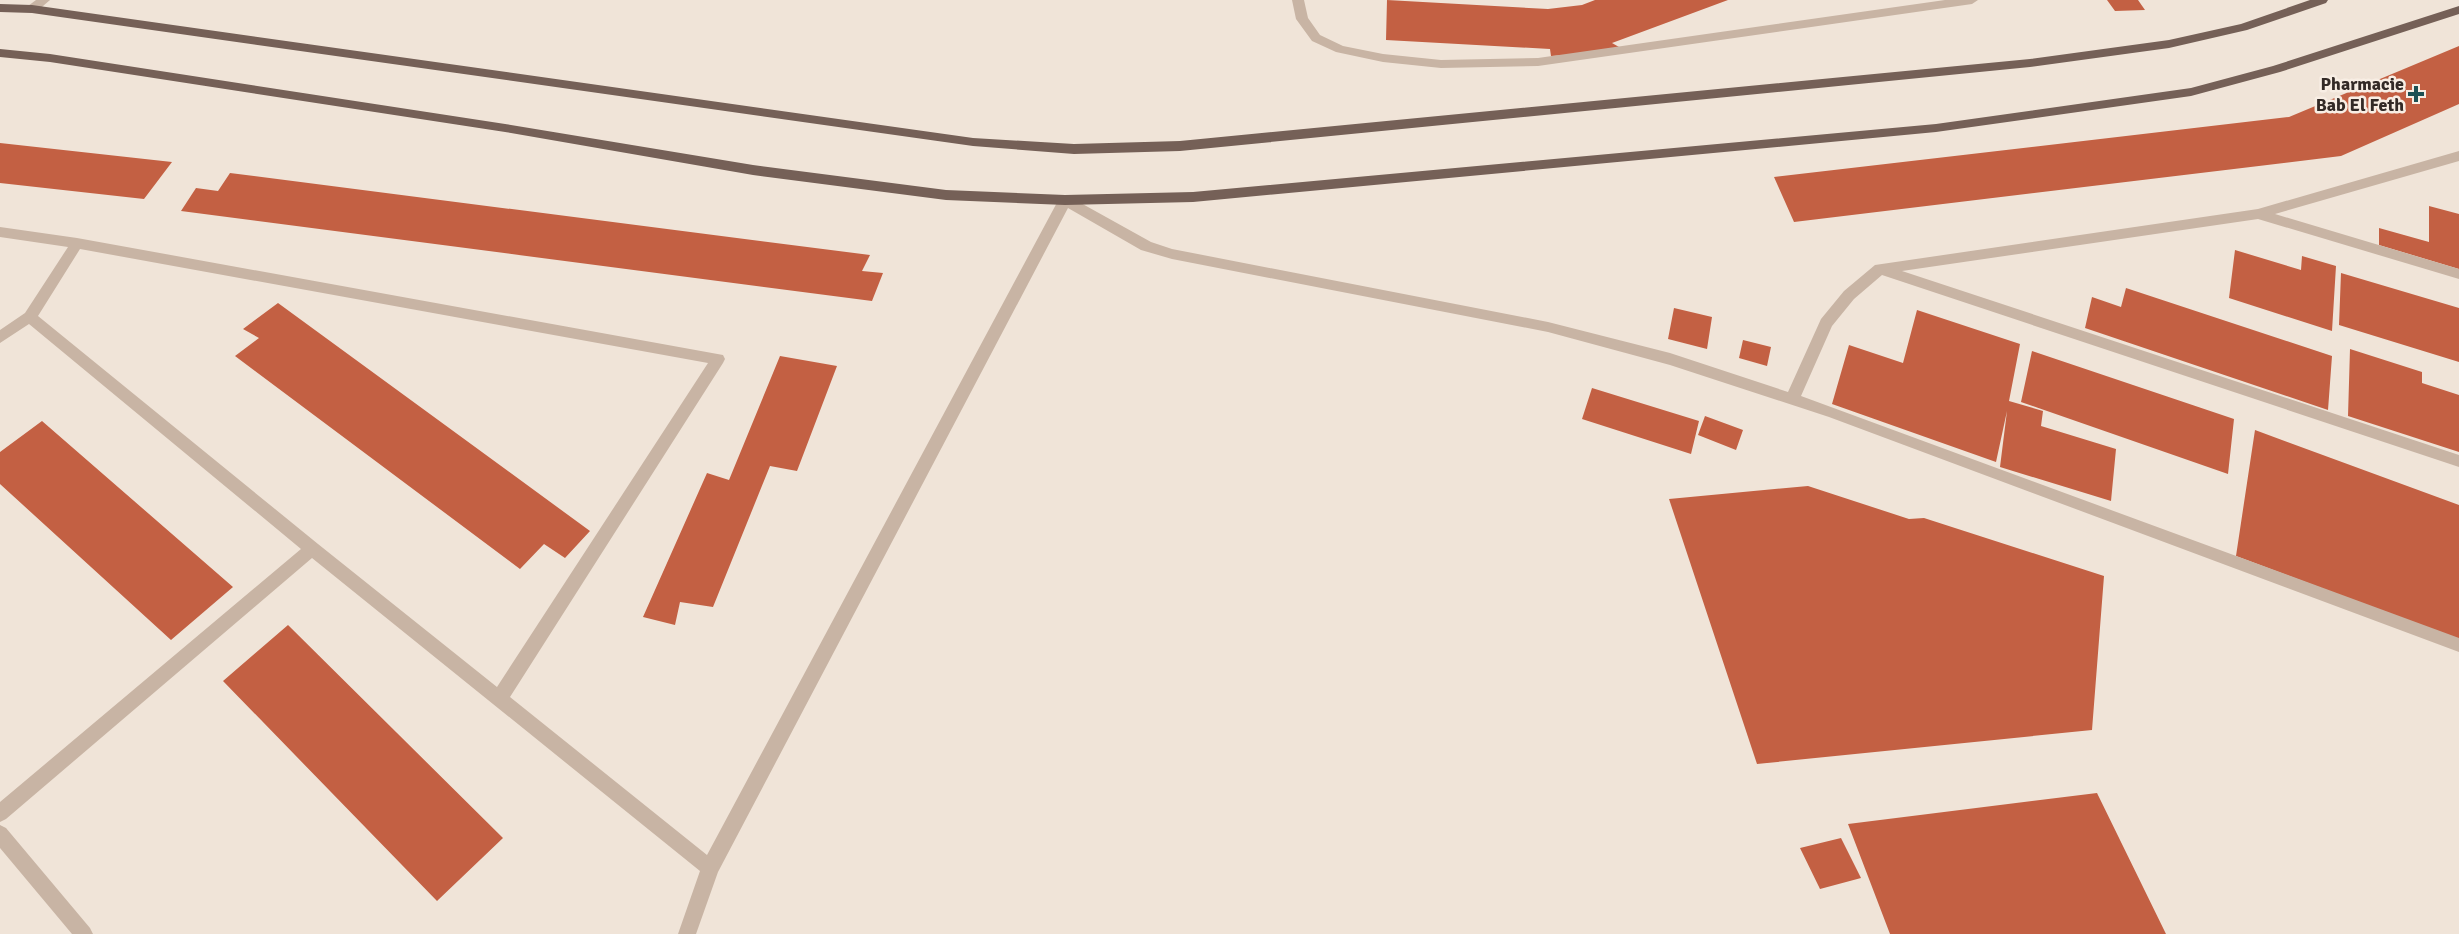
<svg xmlns="http://www.w3.org/2000/svg" width="2459" height="934" font-family="Signika,sans-serif">
	<style>
		.building { fill: #c36043 }
		.lines { fill: none; stroke-linecap: round; stroke-linejoin: round }
		.minor { fill: #c8b4a4; fill-rule: evenodd }
		.major { fill: #756057; fill-rule: evenodd }
		.poi-dot { fill: #1c5154; stroke: #f8eee4; stroke-width: 2 }
		.labels { text-anchor: middle; stroke-width: 5; stroke-linejoin: round; paint-order: stroke }
		.poi-label { font-size: 18px; font-weight: bold; fill: #332a26; stroke: #f8eee4; text-anchor: end }
	</style>
	<rect width="100%" height="100%" fill="#f0e4d8"/>
	<path class="building" d="M1387,0L1548,9L1582,5L1595,0H1728L1612,43L1619,47L1584,54L1551,56L1550,49L1386,40Z
		M2107,0H2138L2145,10L2115,11Z
		M2459,46V104L2341,156L1794,222L1774,177L2289,117Z
		M0,143L172,162L144,199L0,183Z
		M230,173L870,255L862,271L883,273L872,301L181,211L196,188L218,191Z
		M2429,206L2459,214V269L2379,245V228L2429,242Z
		M2235,250L2301,270L2302,256L2336,266L2332,331L2229,298Z
		M2341,273L2459,308V362L2339,325Z
		M2126,288L2332,356L2328,410L2085,328L2092,297L2121,307Z
		M278,303L590,531L565,558L544,544L520,569L235,356L259,338L243,329Z
		M1674,308L1712,317L1707,349L1668,339Z
		M1917,310L2020,344L2009,401L2043,411L2041,426L2116,449L2111,501L2000,467L2007,411L1996,462L1832,404L1849,345L1903,363Z
		M1743,340L1771,347L1767,366L1739,358Z
		M2350,349L2422,372V383L2459,395V452L2348,416Z
		M2032,351L2234,419L2228,474L2021,402Z
		M780,356L837,366L797,471L770,466L713,607L680,602L675,625L643,617L707,473L729,480Z
		M1592,388L1699,421L1691,454L1582,419Z
		M1705,416L1743,430L1736,450L1698,435Z
		M42,421L233,587L171,640L0,484V452Z
		M2255,430L2459,505V640L2236,556Z
		M1808,486L1909,519L1924,518L2104,576L2092,730L1757,764L1669,499Z
		M288,625L503,838L437,901L223,681Z
		M2097,793L2166,934H1890L1848,824Z
		M1841,838L1861,878L1820,889L1800,848Z"/>
	<g class="lines">
		<path class="minor" d="M36,0H50L36,12H28V6Z
			M1292,0H1304L1308,18L1320,35L1343,46L1383,54L1441,60L1538,58L1945,0H1978L1972,4L1538,66L1441,68L1383,62L1336,52L1312,41L1296,19Z
			M2459,151V161L2275,214L2459,269V279L2258,219L1902,271L2459,455V467L1882,275L1854,299L1832,326L1801,396L2459,638V652L1829,417L1670,365L1548,332L1172,259L1141,250L1068,208L718,872L696,934H678L700,871L312,558L6,819L0,822V802L301,549L29,324L0,343V330L25,313L68,247L0,237V227L77,238L723,355L725,359L723,363L510,697L707,855L1060,197H1070L1151,242L1172,249L1548,322L1670,353L1788,392L1821,319L1844,291L1875,265L2258,209ZM80,249L708,363L497,687L318,544L38,316Z
			M0,825L6,828L90,928L93,934H72L0,848Z"/>
		<path class="major" d="M2310,0H2328L2326,3L2247,30L2169,48L2030,67L1180,151L1074,154L973,146L32,13L0,12V4L32,5L973,138L1074,144L1180,141L2030,59L2169,40L2241,24Z
			M2459,6V14L2280,72L2191,96L1936,132L1193,202L1065,205L946,200L753,175L511,133L50,62L0,57V49L50,54L511,125L753,165L946,190L1065,195L1193,192L1936,124L2191,88L2273,66Z"/>
	</g>
	<path class="poi-dot" d="M2413 85h6v6h6v6h-6v6h-6v-6h-6v-6h6z"/>
	<g class="labels">
		<g class="poi-label">
			<text x="2404" y="90">Pharmacie<tspan x="2404" dy="21">Bab El Feth</tspan></text>
		</g>
	</g>
</svg>
